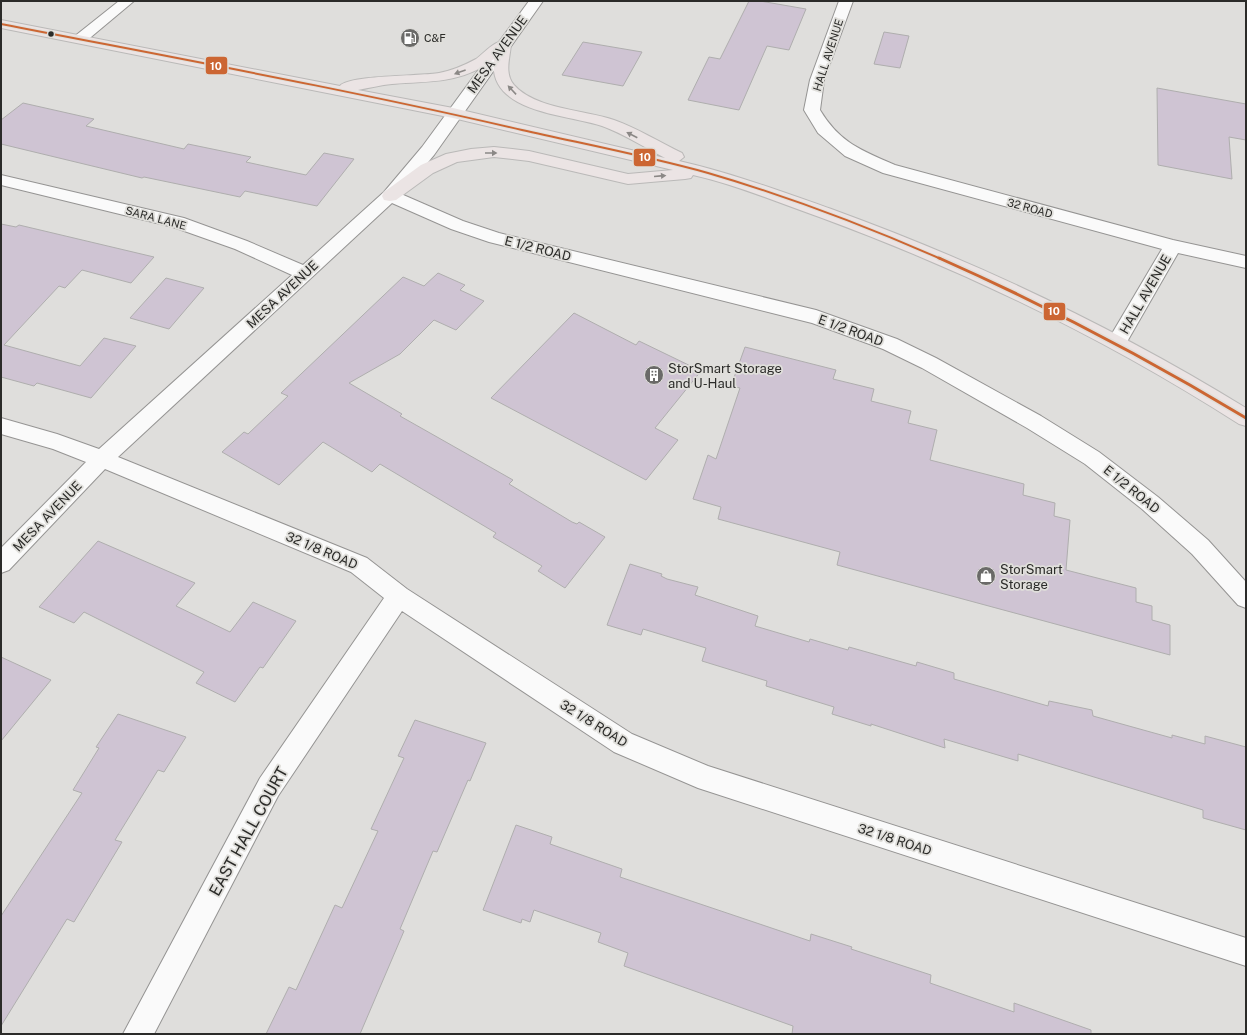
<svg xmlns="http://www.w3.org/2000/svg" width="1247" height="1035" font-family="'Public Sans',sans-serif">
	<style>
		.building { fill: #cfc4d3; stroke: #afaeae }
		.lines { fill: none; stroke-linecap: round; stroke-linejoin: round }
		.minor-casing { stroke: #959493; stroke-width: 2 }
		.major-casing { stroke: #bab9b8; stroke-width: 2 }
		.minor { fill: #fafafa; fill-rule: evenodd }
		.major { fill: #ebe4e4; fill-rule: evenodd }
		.bus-1-far1-casing { stroke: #e0dfdb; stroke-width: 4 }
		.bus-1-casing { stroke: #e0dfdb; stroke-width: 6 }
		.bus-1-far1 { stroke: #c63; stroke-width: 2 }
		.bus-1 { stroke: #c63; stroke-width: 3 }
		.oneway { fill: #8b8886 }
		.bus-dot { fill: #2b2b29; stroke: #e0dfdb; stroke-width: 1.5 }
		.labels { text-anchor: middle; stroke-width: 3.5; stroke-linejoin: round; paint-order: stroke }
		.far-poi-label { font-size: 11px; fill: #2b2b29; stroke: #e0dfdb; text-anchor: start }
		.far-street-label { font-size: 11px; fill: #2b2b29; stroke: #e0dfdb }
		.street-label { font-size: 13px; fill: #2b2b29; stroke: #e0dfdb }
		.poi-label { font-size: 13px; fill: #2b2b29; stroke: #e0dfdb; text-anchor: start }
		.near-street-label { font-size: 16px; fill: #2b2b29; stroke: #e0dfdb }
		.line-badge { stroke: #e0dfdb; stroke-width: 1.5 }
		.badge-label { font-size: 11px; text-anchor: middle; font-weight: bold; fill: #fff }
	</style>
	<rect width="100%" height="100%" fill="#dfdedc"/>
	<path class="building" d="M749,1H760L806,9L789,50L767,46L739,110L688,100L709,57L720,59Z
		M884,32L909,36L900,68L874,64Z
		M583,42L642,52L623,86L562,75Z
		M1157,88L1246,104V140L1229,137L1232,179L1158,165Z
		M23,103L94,119L86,126L184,149L188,144L251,157L246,162L306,175L324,153L354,159L317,206L245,191L240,197L144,177L142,178L1,144V120Z
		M1,224L16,227L19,225L154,257L131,283L82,270L65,288L59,286L4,345L80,366L104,338L136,346L91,398L37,383L34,386L1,377Z
		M438,273L465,285L460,290L484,301L456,330L434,320L400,354L349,383L402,414L400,416L513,480L509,484L572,522L577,524L579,522L605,537L565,588L538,571L542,566L493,537L496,533L380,464L372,472L323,442L279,485L222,452L244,432L248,434L288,396L281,393L403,277L424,286Z
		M166,278L204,288L169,329L130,318Z
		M574,313L636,345L639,341L701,371L655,428L678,440L646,480L491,398Z
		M745,347L836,370L833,379L874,389L871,401L911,411L908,423L937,430L930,460L1024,484L1023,495L1055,503L1054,516L1070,520L1066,570L1136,588V602L1152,606V620L1170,625V655L837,565L840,552L718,519L721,507L693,499L708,455L716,459L740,388L731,386Z
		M98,541L195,583L176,606L230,632L253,602L296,621L263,668L260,667L235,702L196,683L204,672L84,612L74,623L39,607Z
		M630,564L662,574L661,576L667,579L698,587L695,595L758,616L755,626L809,642L810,639L848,650L849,647L916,666L917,662L954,673V679L1048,706L1049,701L1092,710L1093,716L1172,738V735L1205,744V736L1246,747V830L1203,818V810L1018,754V761L944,739L945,748L871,724V726L832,714L834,707L766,686L767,681L702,661L706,648L643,629L641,635L607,625Z
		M1,657L51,680L1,741Z
		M118,714L186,737L164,772L158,770L115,840L122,842L74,922L67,919L1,1026V916L82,793L73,790L99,748L96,747Z
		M415,720L486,743L470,781L468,780L437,852L433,851L400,929L404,931L360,1034H266L289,987L296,990L335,905L342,908L378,831L371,829L404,758L398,756Z
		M516,825L552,837L550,844L622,869L620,877L810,941L811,934L852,947L851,949L931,975L930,983L1014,1012V1003L1091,1030V1034H792L793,1026L624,966L628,953L598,942L601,933L534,910L530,922L522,919L521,923L483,910Z"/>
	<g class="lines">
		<defs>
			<path id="minor" d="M119,1H134L85,42H75L73,39L75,36Z
				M529,1H543L434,155L401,194L463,221L499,233L816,310L897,339L936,358L1041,416L1099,452L1158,497L1208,540L1246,582V608L1238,605L1192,554L1142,509L1085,464L1027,428L922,368L883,349L812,323L489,242L451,229L392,203L118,457L367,558L407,589L632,734L708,766L1246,938V966L698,788L614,752L402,611L278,796L154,1034H123L260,778L384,598L351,572L105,469L9,570L1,573V548L86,462L53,449L1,434V418L57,434L99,449L292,275L235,249L173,227L1,185V175L184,218L247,241L303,265L384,192L422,147Z
				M839,1H853L824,80L820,110C840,143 861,150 895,165L1173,240L1246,256V268L1178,253L1124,347L1117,349L1110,347L1107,342L1162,249L883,173L845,156L818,133L804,110L810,80Z"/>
			<path id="major" d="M1,20L340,86C348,75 423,76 439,73C451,71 465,65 476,59C486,52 496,38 509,41L511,44C510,58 504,73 514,85C535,109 585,110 614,120C637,128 659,142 682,153L684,157L679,161C732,173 783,192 834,210C977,262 1116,328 1246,408V426L1239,424C1108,340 968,272 822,218C779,203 737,185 693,175L691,178L685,179L628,184L529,161L494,157L457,162L433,173L396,200L390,201L384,200L382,196L384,192L421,165L446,154L471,149L494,147L529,151L628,174L673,170L453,118L1,28ZM494,59C487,113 566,114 602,126C624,134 644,147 665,158L453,108L358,90C369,88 381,85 392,84C430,81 462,84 494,59Z"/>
		</defs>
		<use href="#minor" class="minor-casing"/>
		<use href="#major" class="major-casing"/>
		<use href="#minor" class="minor"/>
		<use href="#major" class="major"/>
		<defs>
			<path id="bus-1-far1" d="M1,24C175,58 350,90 522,130C584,144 647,156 708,173C787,196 866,226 941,259"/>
			<path id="bus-1" d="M939,258C1045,305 1147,358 1246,418"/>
		</defs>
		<use href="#bus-1-far1" class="bus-1-far1-casing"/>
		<use href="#bus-1" class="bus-1-casing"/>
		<use href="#bus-1-far1" class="bus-1-far1"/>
		<use href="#bus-1" class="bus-1"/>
	</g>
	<defs><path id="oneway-solid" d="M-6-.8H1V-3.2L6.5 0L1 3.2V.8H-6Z"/></defs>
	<g class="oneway">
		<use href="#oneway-solid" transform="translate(460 72) rotate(160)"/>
		<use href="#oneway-solid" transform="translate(512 90) rotate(-133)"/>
		<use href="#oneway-solid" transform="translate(632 135) rotate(-153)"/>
		<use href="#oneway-solid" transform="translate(491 153)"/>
		<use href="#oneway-solid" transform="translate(660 176) rotate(-5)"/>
	</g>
	<defs>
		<symbol id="fuel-disc" viewBox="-11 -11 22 22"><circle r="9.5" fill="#6a6a68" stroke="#e0dfdb"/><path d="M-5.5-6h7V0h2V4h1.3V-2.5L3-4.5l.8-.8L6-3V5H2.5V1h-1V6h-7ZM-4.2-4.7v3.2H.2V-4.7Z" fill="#fff"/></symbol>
		<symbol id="building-disc" viewBox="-11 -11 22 22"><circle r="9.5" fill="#6a6a68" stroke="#e0dfdb"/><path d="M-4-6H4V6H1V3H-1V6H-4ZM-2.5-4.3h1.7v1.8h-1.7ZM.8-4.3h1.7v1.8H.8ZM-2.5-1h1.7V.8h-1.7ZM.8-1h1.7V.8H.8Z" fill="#fff"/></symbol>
		<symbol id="shop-disc" viewBox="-11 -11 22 22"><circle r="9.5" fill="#6a6a68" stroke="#e0dfdb"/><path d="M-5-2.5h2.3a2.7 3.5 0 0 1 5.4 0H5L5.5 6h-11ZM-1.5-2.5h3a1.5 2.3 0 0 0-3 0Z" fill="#fff"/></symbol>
	</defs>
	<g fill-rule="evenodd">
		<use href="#fuel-disc" x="399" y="27" width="22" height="22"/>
		<use href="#building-disc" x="643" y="364" width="22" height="22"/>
		<use href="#shop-disc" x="975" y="565" width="22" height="22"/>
	</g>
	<circle class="bus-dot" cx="51" cy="34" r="3.5"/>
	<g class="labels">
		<g class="far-poi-label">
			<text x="424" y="42">C&amp;F</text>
		</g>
		<g class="far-street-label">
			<text transform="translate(828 55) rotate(-72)" y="4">HALL AVENUE</text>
			<text transform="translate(1030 208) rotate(15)" y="4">32 ROAD</text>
			<text transform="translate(156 218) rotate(15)" y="4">SARA LANE</text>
		</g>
		<g class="street-label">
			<text transform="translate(497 54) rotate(-54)" y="5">MESA AVENUE</text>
			<text transform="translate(538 248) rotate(14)" y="5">E 1/2 ROAD</text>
			<text transform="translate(282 294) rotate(-43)" y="5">MESA AVENUE</text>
			<text transform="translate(1145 294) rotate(-60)" y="5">HALL AVENUE</text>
			<text transform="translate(851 330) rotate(20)" y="5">E 1/2 ROAD</text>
			<text transform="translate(1132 489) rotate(39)" y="5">E 1/2 ROAD</text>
			<text transform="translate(47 516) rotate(-46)" y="5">MESA AVENUE</text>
			<text transform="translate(322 550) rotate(23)" y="5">32 1/8 ROAD</text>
			<text transform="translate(594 723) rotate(32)" y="5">32 1/8 ROAD</text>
			<text transform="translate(895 839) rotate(18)" y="5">32 1/8 ROAD</text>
		</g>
		<g class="poi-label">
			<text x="668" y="373">StorSmart Storage<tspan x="668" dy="15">and U-Haul</tspan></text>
			<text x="1000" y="574">StorSmart<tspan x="1000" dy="15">Storage</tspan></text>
		</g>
		<g class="near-street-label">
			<text transform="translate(248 831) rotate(-61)" y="6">EAST HALL COURT</text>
		</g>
	</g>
	<g class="line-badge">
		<rect x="205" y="56" width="23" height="19" rx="4" fill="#c63"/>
		<rect x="633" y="148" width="23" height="19" rx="4" fill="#c63"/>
		<rect x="1043" y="302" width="23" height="19" rx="4" fill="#c63"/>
	</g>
	<g class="badge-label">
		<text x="216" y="70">10</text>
		<text x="645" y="161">10</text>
		<text x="1054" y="315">10</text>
	</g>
	<rect width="1247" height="1035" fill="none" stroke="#2b2b29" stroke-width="4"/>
</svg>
